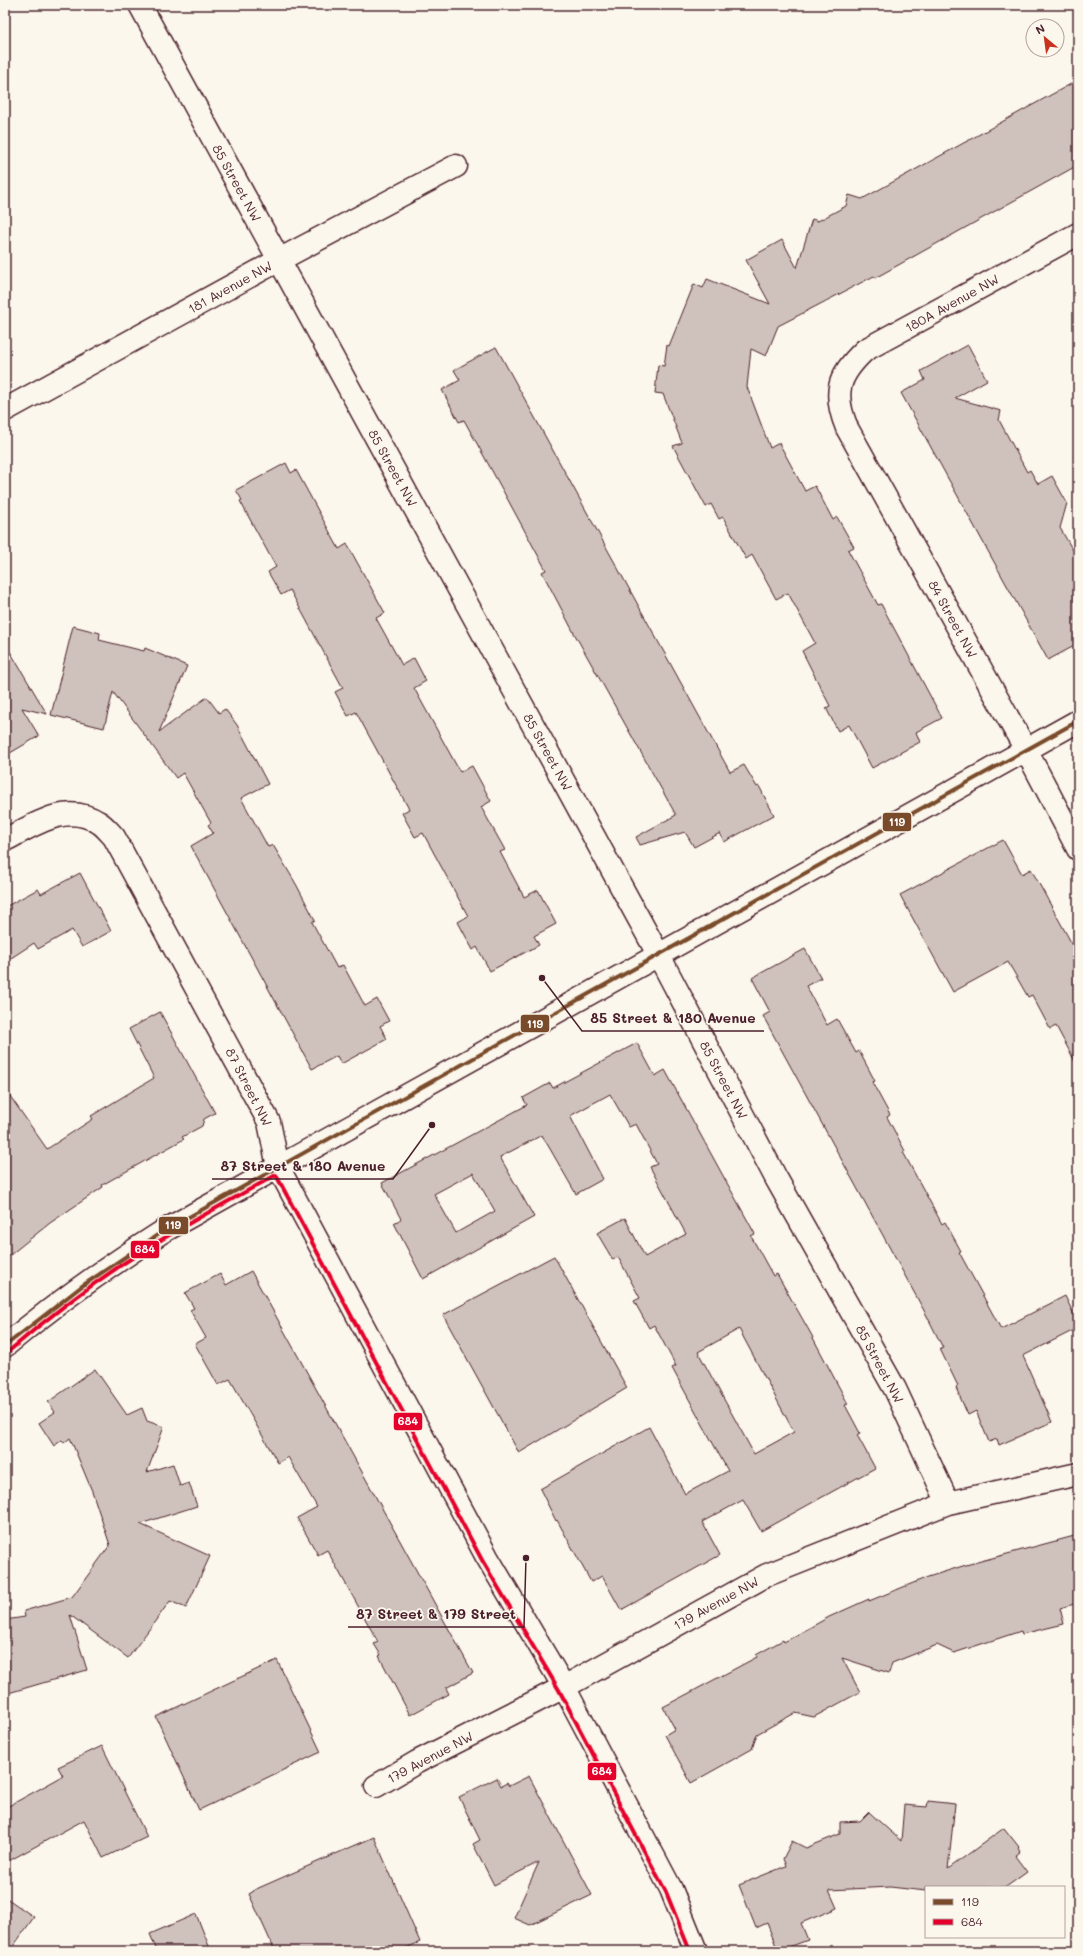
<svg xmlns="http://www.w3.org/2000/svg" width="1083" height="1956" font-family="Mali,sans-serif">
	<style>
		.building { fill: #cfc2bc; stroke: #4a1f2b; fill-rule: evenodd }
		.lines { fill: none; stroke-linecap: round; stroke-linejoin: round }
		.street-casing { stroke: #4a1f2b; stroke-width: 25 }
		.secondary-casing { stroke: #4a1f2b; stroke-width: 25 }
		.street { stroke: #fbf7ec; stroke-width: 22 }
		.secondary { stroke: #fbf7ec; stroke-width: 22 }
		.bus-1-casing { stroke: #fbf7ec; stroke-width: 7 }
		.bus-2-casing { stroke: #fbf7ec; stroke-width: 7 }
		.bus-1 { stroke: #7a4b2a; stroke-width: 4 }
		.bus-2 { stroke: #e4002b; stroke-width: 4 }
		.labels { text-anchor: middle; stroke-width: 3.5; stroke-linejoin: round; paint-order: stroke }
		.street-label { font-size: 13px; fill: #4a1f2b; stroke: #fbf7ec }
		.leader { fill: none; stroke: #4a1f2b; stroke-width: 1.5 }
		.callout-dot { fill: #4a1f2b; stroke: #fbf7ec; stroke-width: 1.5 }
		.callout-label { font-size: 14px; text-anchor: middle; font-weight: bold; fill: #4a1f2b; stroke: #fbf7ec; stroke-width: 3.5; stroke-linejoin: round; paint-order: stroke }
		.line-badge { stroke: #fbf7ec; stroke-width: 1.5 }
		.badge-label { font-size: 11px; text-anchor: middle; font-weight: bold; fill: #fff }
	</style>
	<rect width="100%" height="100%" fill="#fbf7ec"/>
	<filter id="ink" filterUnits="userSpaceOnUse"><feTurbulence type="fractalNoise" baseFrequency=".025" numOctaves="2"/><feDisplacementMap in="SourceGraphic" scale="8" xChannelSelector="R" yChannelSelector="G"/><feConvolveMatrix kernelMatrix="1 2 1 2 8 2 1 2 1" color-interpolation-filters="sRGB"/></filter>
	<g filter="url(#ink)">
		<path class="building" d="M1078,80V165L875,278L874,276L778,326L766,356L751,349L747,387L770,448L779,443L805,491L815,486L833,520L837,517L854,547L848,550L878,605L881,604L942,718L916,732L920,742L872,768L849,725L838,731L826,708L830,706L802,651L815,643L788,593L776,599L752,555L746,559L723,517L719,519L711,504L706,507L673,446L682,443L663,394L655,393L658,365L664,366L667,345L669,346L694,284L703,288L707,279L770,304L746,260L782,240L797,268L812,219L818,221L846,206L849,195L862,199Z
			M968,345L987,380L955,398L1001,411L999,420L1027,472L1030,470L1038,484L1052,476L1067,503L1060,528L1078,559V644L1048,660L901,393L925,380L921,371Z
			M496,347L730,772L744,765L757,787L759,786L774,815L724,842L720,833L694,847L685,832L640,845L636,837L676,815L574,633L542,572L546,570L502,489L464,420L459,422L442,390L460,380L454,370Z
			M286,463L291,473L296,470L339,549L347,544L385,613L376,618L402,665L414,658L426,681L414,688L460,772L472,766L491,801L481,807L505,850L500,852L524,897L538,890L556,924L534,936L539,945L490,971L477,947L473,950L458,922L468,916L423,833L415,837L402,813L409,809L356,712L348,716L335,692L343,688L290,590L281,595L268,572L276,567L240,501L242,500L236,490Z
			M73,626L100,633L99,640L144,651L145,648L187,666L159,732L207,697L219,713L225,709L237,725L268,784L241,798L268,847L273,845L296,884L315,920L312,922L337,968L343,965L365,1006L377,999L389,1021L380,1026L387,1039L341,1064L337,1056L312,1069L191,846L213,833L208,825L211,823L183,773L176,778L113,692L104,728L51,715Z
			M5,643L47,714L22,708L39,736L5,756Z
			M1003,840L1022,874L1031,869L1078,955V1067L1056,1026L1050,1029L1032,995L1028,997L1008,962L953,992L900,895Z
			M80,873L111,931L82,947L72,930L38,949L34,943L5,962V907L38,889L41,894Z
			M805,949L821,978L806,986L827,1025L837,1019L856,1053L859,1051L875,1081L872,1082L890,1115L887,1117L905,1151L903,1152L942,1224L945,1222L961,1251L959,1252L1001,1329L1065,1296L1078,1323V1328L1023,1356L1052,1422L999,1445L997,1439L989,1442L976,1411L968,1415L956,1388L958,1386L940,1349L943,1348L927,1316L763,1016L770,1012L752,978Z
			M160,1012L215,1113L204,1119L202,1126L182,1137L184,1139L102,1185L103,1187L50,1223L5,1259V1089L47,1149L93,1119L91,1116L154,1078L129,1029Z
			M637,1043L655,1076L665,1070L755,1234L751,1236L773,1276L777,1274L811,1334L848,1404L845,1405L860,1433L857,1435L875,1468L761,1531L743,1500L702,1522L720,1555L621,1610L602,1576L591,1582L557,1520L556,1521L540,1489L649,1427L685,1494L728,1471L672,1368L676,1366L654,1325L649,1328L634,1301L640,1298L618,1257L613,1260L597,1233L625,1218L645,1257L686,1234L650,1167L657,1164L636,1124L629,1127L610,1094L570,1116L603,1179L576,1194L542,1135L500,1157L534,1217L423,1279L394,1223L401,1219L382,1183L527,1105L523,1098L550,1083L553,1088ZM473,1173L495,1211L456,1233L434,1194ZM739,1329L794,1432L754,1454L698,1352Z
			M554,1256L627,1388L519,1453L443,1315Z
			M251,1271L473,1673L446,1688L449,1694L410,1715L379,1656L381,1655L374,1644L378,1642L327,1550L318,1555L297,1518L317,1507L288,1457L278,1463L230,1379L218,1385L195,1344L206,1338L190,1310L194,1308L185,1293L220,1274L226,1285Z
			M95,1369L127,1415L142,1408L147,1421L164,1427L147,1472L173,1464L180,1486L189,1483L197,1506L140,1524L210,1556L186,1608L170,1601L128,1658L70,1615L87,1670L5,1694V1620L25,1617L24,1611L72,1597L110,1545L92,1491L70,1438L64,1443L62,1440L54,1446L39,1423L55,1412L48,1402Z
			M1078,1535V1603L1060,1608L1064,1624L1022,1634L1021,1631L954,1653L937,1645L892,1663L889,1673L842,1658L860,1692L814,1717L795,1713L757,1734L752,1749L691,1783L665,1735L675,1729L663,1707L757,1657L756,1655L783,1640L784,1642L829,1617L869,1599V1601L928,1577L966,1565Z
			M277,1660L321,1752L199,1810L156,1717Z
			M102,1746L147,1837L103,1858L84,1820L5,1863V1808L63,1776L58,1767Z
			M529,1776L592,1895L530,1925L514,1918L539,1862L494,1885L473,1844L480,1840L459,1797L497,1778L501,1786L507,1783L509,1786Z
			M928,1801L955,1804L948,1869L1004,1828L1019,1847L1018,1848L1020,1852L1015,1856L1027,1872L1006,1887H926V1891L890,1887L829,1890L837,1908L801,1923L808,1940L778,1951L767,1923L756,1928L739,1885L786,1866L783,1859L792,1841L806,1848L840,1834V1822L860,1821L869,1812L901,1841L904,1805L927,1807Z
			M374,1837L420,1942L399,1951H275L249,1894L254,1891V1890Z
			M5,1897L34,1917L10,1951H5Z
			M196,1914L211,1951H157L150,1934Z"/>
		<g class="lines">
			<defs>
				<path id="street" d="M1078,234L865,350C837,376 833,394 847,428L1026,750L1078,849
					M5,410L279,260L456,166
					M5,840C34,825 66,802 98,822C104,825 109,832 114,837L269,1122L278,1167
					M658,954L776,1178L895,1389L948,1503
					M376,1786L417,1762L564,1687L767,1575L948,1503L1078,1474"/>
				<path id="secondary" d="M140,5L658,954
					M278,1167L487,1557L564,1687L671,1889L696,1951
					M5,1346C55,1304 107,1267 162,1232L1078,721"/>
			</defs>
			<use href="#street" class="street-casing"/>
			<use href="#secondary" class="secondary-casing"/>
			<use href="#street" class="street"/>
			<use href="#secondary" class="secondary"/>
			<defs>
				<path id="bus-1" d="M5,1346L82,1286L162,1232L1078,721"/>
				<path id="bus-2" d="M9,1351C52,1314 98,1279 146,1249C188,1223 232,1199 276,1175L482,1560L559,1690L666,1892L690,1951"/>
			</defs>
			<use href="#bus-1" class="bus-1-casing"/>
			<use href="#bus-2" class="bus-2-casing"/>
			<use href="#bus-1" class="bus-1"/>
			<use href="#bus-2" class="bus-2"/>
		</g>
	</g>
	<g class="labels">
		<g class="street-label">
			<text transform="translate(237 183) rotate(61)" y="5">85 Street NW</text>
			<text transform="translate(230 287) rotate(-29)" y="5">181 Avenue NW</text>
			<text transform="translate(952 303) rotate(-29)" y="5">180A Avenue NW</text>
			<text transform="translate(393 468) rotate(61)" y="5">85 Street NW</text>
			<text transform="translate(953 619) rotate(61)" y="5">84 Street NW</text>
			<text transform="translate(548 752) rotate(61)" y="5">85 Street NW</text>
			<text transform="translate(724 1080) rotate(62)" y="5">85 Street NW</text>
			<text transform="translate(249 1087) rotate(63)" y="5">87 Street NW</text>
			<text transform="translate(880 1364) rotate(62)" y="5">85 Street NW</text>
			<text transform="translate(716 1603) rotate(-29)" y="5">179 Avenue NW</text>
			<text transform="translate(430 1757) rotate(-28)" y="5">179 Avenue NW</text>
		</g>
	</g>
	<path class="leader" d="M542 978L582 1031H764M432 1125L393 1179H212M526 1558L524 1627H348"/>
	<g class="callout-dot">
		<circle cx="542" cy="978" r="4"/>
		<circle cx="432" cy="1125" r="4"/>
		<circle cx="526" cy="1558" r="4"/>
	</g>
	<g class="callout-label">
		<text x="673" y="1023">85 Street &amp; 180 Avenue</text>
		<text x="303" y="1171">87 Street &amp; 180 Avenue</text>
		<text x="436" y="1619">87 Street &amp; 179 Street</text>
	</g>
	<g class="line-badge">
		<rect x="882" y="812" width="30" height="20" rx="4" fill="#7a4b2a"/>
		<rect x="520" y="1014" width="30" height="19" rx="4" fill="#7a4b2a"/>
		<rect x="158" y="1216" width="31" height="19" rx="4" fill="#7a4b2a"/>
		<rect x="130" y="1240" width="30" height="19" rx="4" fill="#e4002b"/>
		<rect x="393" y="1412" width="30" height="19" rx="4" fill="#e4002b"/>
		<rect x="587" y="1762" width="30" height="19" rx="4" fill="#e4002b"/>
	</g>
	<g class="badge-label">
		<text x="897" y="826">119</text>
		<text x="535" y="1028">119</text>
		<text x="173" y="1229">119</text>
		<text x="145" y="1253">684</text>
		<text x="408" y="1425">684</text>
		<text x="602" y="1775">684</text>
	</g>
	<rect width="1083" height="1956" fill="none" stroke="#fbf7ec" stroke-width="20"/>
	<rect x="10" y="10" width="1063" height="1936" fill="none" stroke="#4a1f2b" stroke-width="1.5" filter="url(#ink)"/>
	<rect x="925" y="1886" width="140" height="52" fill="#fbf7ec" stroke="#b4a19f"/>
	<rect x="933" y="1899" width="20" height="6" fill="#7a4b2a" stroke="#b4a19f"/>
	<text x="961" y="1906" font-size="12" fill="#4a1f2b">119</text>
	<rect x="933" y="1919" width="20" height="6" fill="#e4002b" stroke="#b4a19f"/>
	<text x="961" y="1926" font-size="12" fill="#4a1f2b">684</text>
	<g transform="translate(1045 38) rotate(331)"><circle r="19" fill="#fbf7ec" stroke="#b4a19f"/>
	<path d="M0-3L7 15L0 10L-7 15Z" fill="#c8321e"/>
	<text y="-6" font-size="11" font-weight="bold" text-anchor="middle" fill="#4a1f2b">N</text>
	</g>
</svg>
